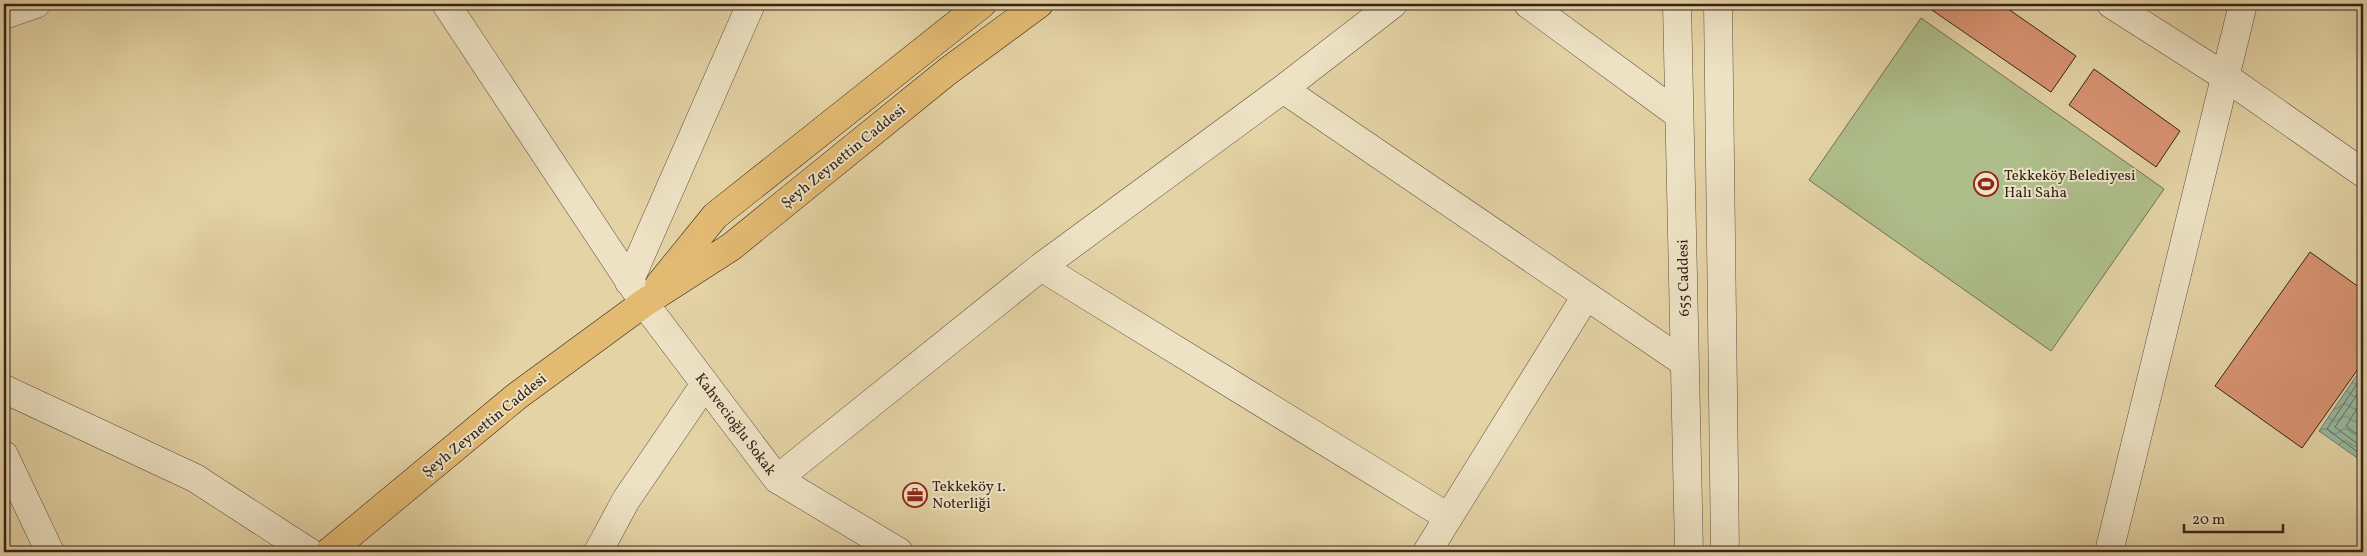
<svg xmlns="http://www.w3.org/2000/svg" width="2367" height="556" font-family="Vollkorn,serif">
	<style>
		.green { fill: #aebe8b; stroke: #717054 }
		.water { fill: url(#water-waves); stroke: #6f7d6c }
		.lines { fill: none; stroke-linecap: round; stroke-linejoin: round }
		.shore { stroke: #666e5f; stroke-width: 1 }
		.building { fill: #d99372; stroke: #34231d }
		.minor-casing { stroke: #604f3f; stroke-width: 29 }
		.major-casing { stroke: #34231d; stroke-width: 29 }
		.minor { stroke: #ede2c4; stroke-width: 28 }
		.major { stroke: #e2ba72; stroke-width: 28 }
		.labels { text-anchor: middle; stroke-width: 4; stroke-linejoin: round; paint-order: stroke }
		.street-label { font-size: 15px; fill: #34231d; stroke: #ede2c4 }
		.poi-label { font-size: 15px; fill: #34231d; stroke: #ede2c4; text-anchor: start }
	</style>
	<defs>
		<pattern id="water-waves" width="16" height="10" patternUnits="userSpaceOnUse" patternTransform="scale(1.25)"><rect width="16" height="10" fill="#97b9a1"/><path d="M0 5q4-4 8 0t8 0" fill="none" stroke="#7c9683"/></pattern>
	</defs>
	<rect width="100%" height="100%" fill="#e4d3a5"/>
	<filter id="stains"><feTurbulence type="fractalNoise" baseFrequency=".004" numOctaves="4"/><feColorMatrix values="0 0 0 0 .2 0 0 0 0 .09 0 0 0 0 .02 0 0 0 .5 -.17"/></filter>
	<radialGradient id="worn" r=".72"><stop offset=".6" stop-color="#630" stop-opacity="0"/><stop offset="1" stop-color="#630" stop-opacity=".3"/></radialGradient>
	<path class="green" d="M1921,18L2164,189L2051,351L1809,180Z"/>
	<path class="water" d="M2363,366V462L2319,431Z"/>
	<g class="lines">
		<path class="shore" d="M2363,375L2327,429L2363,456
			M2363,386L2335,427L2363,448
			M2363,399L2346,426L2363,439"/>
	</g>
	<path class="building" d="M1932,4H2001L2076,56L2051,92L1929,8Z
		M2094,69L2180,131L2156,167L2069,105Z
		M2310,252L2363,290V362L2302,448L2215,386Z"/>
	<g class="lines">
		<defs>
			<path id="minor" d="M446,4L644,303L777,479L899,552
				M1528,4L1679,115
				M1677,4L1689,552
				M1718,4L1725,552
				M2111,4L2227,78L2363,173
				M4,15L36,4
				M1283,89L1685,363
				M1041,267L1448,517
				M629,282L751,4
				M4,389L195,478L309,552
				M4,455L50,552
				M777,479L1041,267L1283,89L1393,4
				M598,552L626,500L705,384
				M1427,552L1586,296
				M2109,552L2243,4"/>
			<path id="major" d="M659,285L715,216L982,4
				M329,552L517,396L644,303L731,247L948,71L1039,4"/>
		</defs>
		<use href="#minor" class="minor-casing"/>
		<use href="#major" class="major-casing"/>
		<use href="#minor" class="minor"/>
		<use href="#major" class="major"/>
	</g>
	<defs>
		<symbol id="stadium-ring" viewBox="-11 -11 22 22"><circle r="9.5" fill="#ede2c4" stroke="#8f2418" stroke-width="1.5"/><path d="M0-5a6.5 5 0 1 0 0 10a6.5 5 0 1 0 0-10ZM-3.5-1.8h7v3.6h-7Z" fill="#8f2418"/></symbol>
		<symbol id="office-ring" viewBox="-11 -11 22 22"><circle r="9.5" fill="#ede2c4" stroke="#8f2418" stroke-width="1.5"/><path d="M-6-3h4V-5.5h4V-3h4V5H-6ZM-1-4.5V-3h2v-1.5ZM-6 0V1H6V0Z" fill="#8f2418"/></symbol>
	</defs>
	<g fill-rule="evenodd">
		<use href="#stadium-ring" x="1972" y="170" width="28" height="28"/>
		<use href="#office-ring" x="901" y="481" width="28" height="28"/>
	</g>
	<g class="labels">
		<g class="street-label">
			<text transform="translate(843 156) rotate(-39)" y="5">Şeyh Zeynettin Caddesi</text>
			<text transform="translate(1683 278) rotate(-91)" y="5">655 Caddesi</text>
			<text transform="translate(736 424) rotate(53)" y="5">Kahvecioğlu Sokak</text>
			<text transform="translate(484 425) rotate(-39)" y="5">Şeyh Zeynettin Caddesi</text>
		</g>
		<g class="poi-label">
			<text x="2004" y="180">Tekkeköy Belediyesi<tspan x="2004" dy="17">Halı Saha</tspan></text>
			<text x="932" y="491">Tekkeköy 1.<tspan x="932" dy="17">Noterliği</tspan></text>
		</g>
	</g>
	<rect width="2367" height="556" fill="none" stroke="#e4d3a5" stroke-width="20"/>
	<rect x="5" y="5" width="2357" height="546" fill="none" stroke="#34231d" stroke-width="2.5"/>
	<rect x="10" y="10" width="2347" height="536" fill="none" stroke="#34231d"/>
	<path d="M2184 524v8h99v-8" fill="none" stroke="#34231d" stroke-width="2.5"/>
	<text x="2192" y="524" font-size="15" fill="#34231d" stroke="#ede2c4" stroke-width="4" paint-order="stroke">20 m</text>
	<rect width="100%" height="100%" filter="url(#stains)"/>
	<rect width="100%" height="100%" fill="url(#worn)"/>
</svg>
